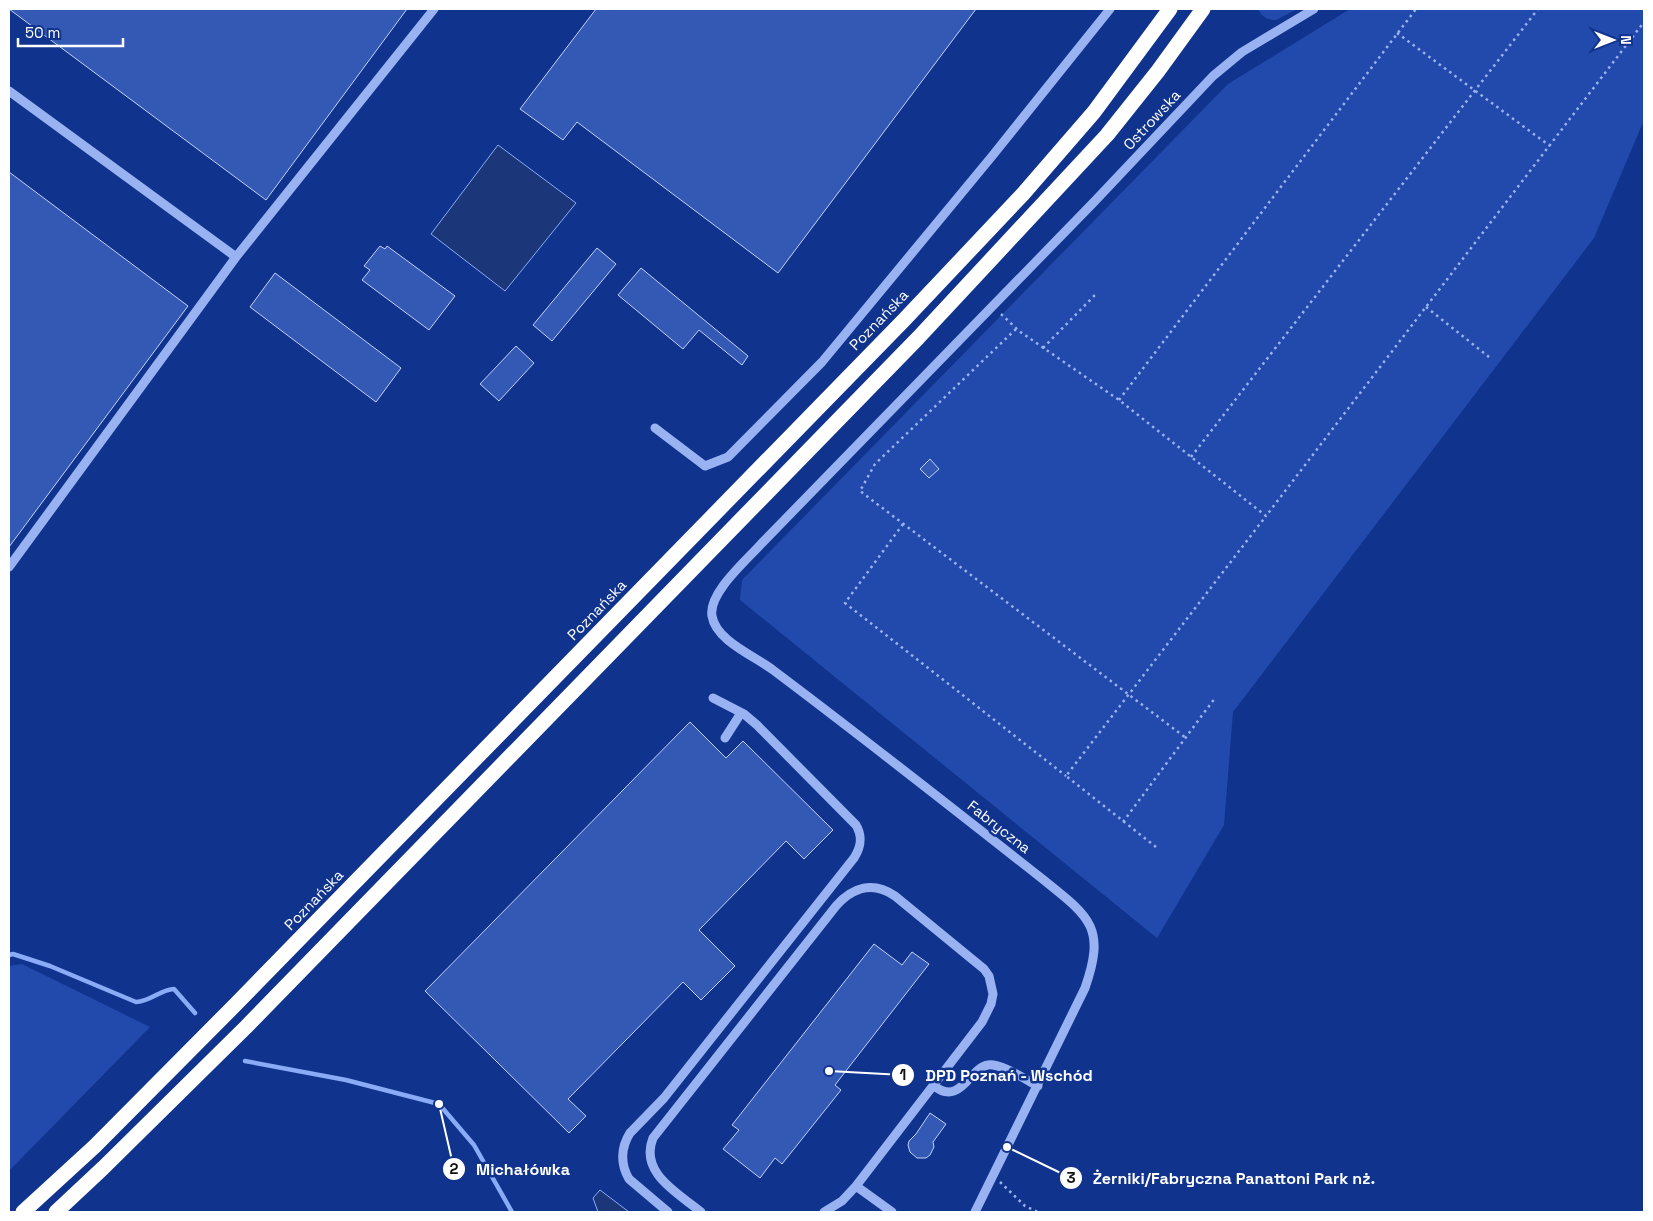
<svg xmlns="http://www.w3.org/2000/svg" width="1653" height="1221" font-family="'Space Grotesk',sans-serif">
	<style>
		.green { fill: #224aad }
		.water { fill: #1c367a; stroke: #8aabf6 }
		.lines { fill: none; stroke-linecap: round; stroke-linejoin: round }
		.stream { stroke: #8aabf6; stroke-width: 4.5 }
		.building { fill: #3459b5; stroke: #c0d2fd }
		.path { stroke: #99b3f2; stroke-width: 2.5; stroke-dasharray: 2.5 4; stroke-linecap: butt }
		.minor { stroke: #99b3f2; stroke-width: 9 }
		.highway { stroke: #fff; stroke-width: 15 }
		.labels { text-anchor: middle; stroke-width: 5; stroke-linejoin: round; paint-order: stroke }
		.street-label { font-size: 15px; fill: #fff; stroke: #10338d }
		.leader { fill: none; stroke: #fff; stroke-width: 2 }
		.callout-dot { fill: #fff; stroke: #10338d; stroke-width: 2 }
		.mark-label { font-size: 15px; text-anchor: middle; font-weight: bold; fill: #111 }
		.callout-label { font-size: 16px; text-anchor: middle; font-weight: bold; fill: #fff; stroke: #10338d; stroke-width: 5; stroke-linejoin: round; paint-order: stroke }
	</style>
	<rect width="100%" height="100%" fill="#10338d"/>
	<path class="green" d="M1258,9H1297L1276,20C1267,20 1262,17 1258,9Z
		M1350,9H1644V120L1594,238L1233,712L1224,825L1157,938L740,600L742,580L1228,84Z
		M22,964L150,1027L9,1171V966Z"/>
	<path class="water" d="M498,145L576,203L505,291L431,234Z
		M600,1190L629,1212H598L593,1198Z"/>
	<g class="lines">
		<path class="stream" d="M9,955L13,954L50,966L136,1002C150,1002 161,989 174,989L195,1013
			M245,1061L346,1080L439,1104L474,1145L512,1212"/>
	</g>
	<path class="building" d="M9,9H407L266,200Z
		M596,9H976L778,273L577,122L563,140L520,109Z
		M9,172L188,306L9,547Z
		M380,246L385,249L387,246L455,296L429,330L362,280L370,270L364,266Z
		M597,248L616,264L552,341L533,325Z
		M641,268L748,356L742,365L699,330L683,349L618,295Z
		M275,273L401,368L376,402L250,307Z
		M516,346L534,363L499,401L480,384Z
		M930,459L939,469L929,478L920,469Z
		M690,722L726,758L743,741L833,830L804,859L786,841L699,930L735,966L701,1000L683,982L568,1099L586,1116L569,1133L425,991Z
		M874,944L902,965L912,952L929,964L835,1085L841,1090L782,1164L775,1158L760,1178L723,1149L739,1130L732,1125Z
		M930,1113L946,1124L933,1142L934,1147L930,1155L926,1158H917L910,1152L908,1145L909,1141L916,1134Z"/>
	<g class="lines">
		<path class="path" d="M1397,33L1550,146
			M1426,307L1489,357
			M1001,314L1019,331L1119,400L1266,516L1644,22
			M1016,329L875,464L860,491L1186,738
			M1043,348L1096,294
			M1119,400L1416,9
			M1191,457L1538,9
			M903,524L845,603L1066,776
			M1123,822L1215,698
			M1156,847L1066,776L1266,516
			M1000,1182L1025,1206L1038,1212"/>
		<path class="minor" d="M9,91L236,257
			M655,428L705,466L728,457L822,362L993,155L1110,9
			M9,567L236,257L434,9
			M725,738L741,713
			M933,1085C960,1108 970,1067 988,1065C1001,1063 1026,1080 1038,1086
			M856,1186L892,1212
			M668,1212L629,1179C620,1164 621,1147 630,1133L664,1098L854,858C861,847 863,837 856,825L757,725L744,714L713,698
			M701,1212C678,1193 639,1173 653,1138L836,906C853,887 873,881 895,896L984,969L989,976L993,994L991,1004L982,1022L856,1186L842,1201L824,1212
			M975,1212L1085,988C1106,928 1090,917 1045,881C955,810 865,739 773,670C755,656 716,641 712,616C708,593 747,560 762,543L1093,203L1213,76L1242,52L1314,9"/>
		<path class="highway" d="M23,1212L95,1146L235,1005L904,320L1023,194L1094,112L1170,9
			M56,1212L103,1168L246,1027L918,338L1107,135L1158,71L1203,9"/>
	</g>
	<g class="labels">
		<g class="street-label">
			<text transform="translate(1152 120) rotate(-47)" y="5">Ostrowska</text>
			<text transform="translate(879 320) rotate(-46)" y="5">Poznańska</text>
			<text transform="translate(597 610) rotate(-46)" y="5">Poznańska</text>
			<text transform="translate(999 827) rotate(38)" y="5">Fabryczna</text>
			<text transform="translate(314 900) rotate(-46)" y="5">Poznańska</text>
		</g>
	</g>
	<path class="leader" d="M829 1071L903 1075M439 1104L454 1169M1007 1147L1071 1178"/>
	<g class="callout-dot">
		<circle cx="829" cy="1071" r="5"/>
		<circle cx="439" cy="1104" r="5"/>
		<circle cx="1007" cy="1147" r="5"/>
		<circle cx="903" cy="1075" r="12"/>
		<circle cx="454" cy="1169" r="12"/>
		<circle cx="1071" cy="1178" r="12"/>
	</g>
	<g class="mark-label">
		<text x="903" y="1080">1</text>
		<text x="454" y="1174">2</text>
		<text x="1071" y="1183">3</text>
	</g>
	<g class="callout-label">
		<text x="1009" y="1081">DPD Poznań - Wschód</text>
		<text x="523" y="1175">Michałówka</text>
		<text x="1234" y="1184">Żerniki/Fabryczna Panattoni Park nż.</text>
	</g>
	<rect width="1653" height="1221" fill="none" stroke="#ffffff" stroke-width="20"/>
	<g transform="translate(1613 40) rotate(90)" stroke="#10338d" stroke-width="4" paint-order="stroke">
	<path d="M0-4L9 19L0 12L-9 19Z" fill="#ffffff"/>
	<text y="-8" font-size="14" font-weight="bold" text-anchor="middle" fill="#ffffff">N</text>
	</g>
	<path d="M18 38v8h105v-8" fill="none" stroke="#ffffff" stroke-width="2.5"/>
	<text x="25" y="38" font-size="15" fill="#ffffff" stroke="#10338d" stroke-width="4" paint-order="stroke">50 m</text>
</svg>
